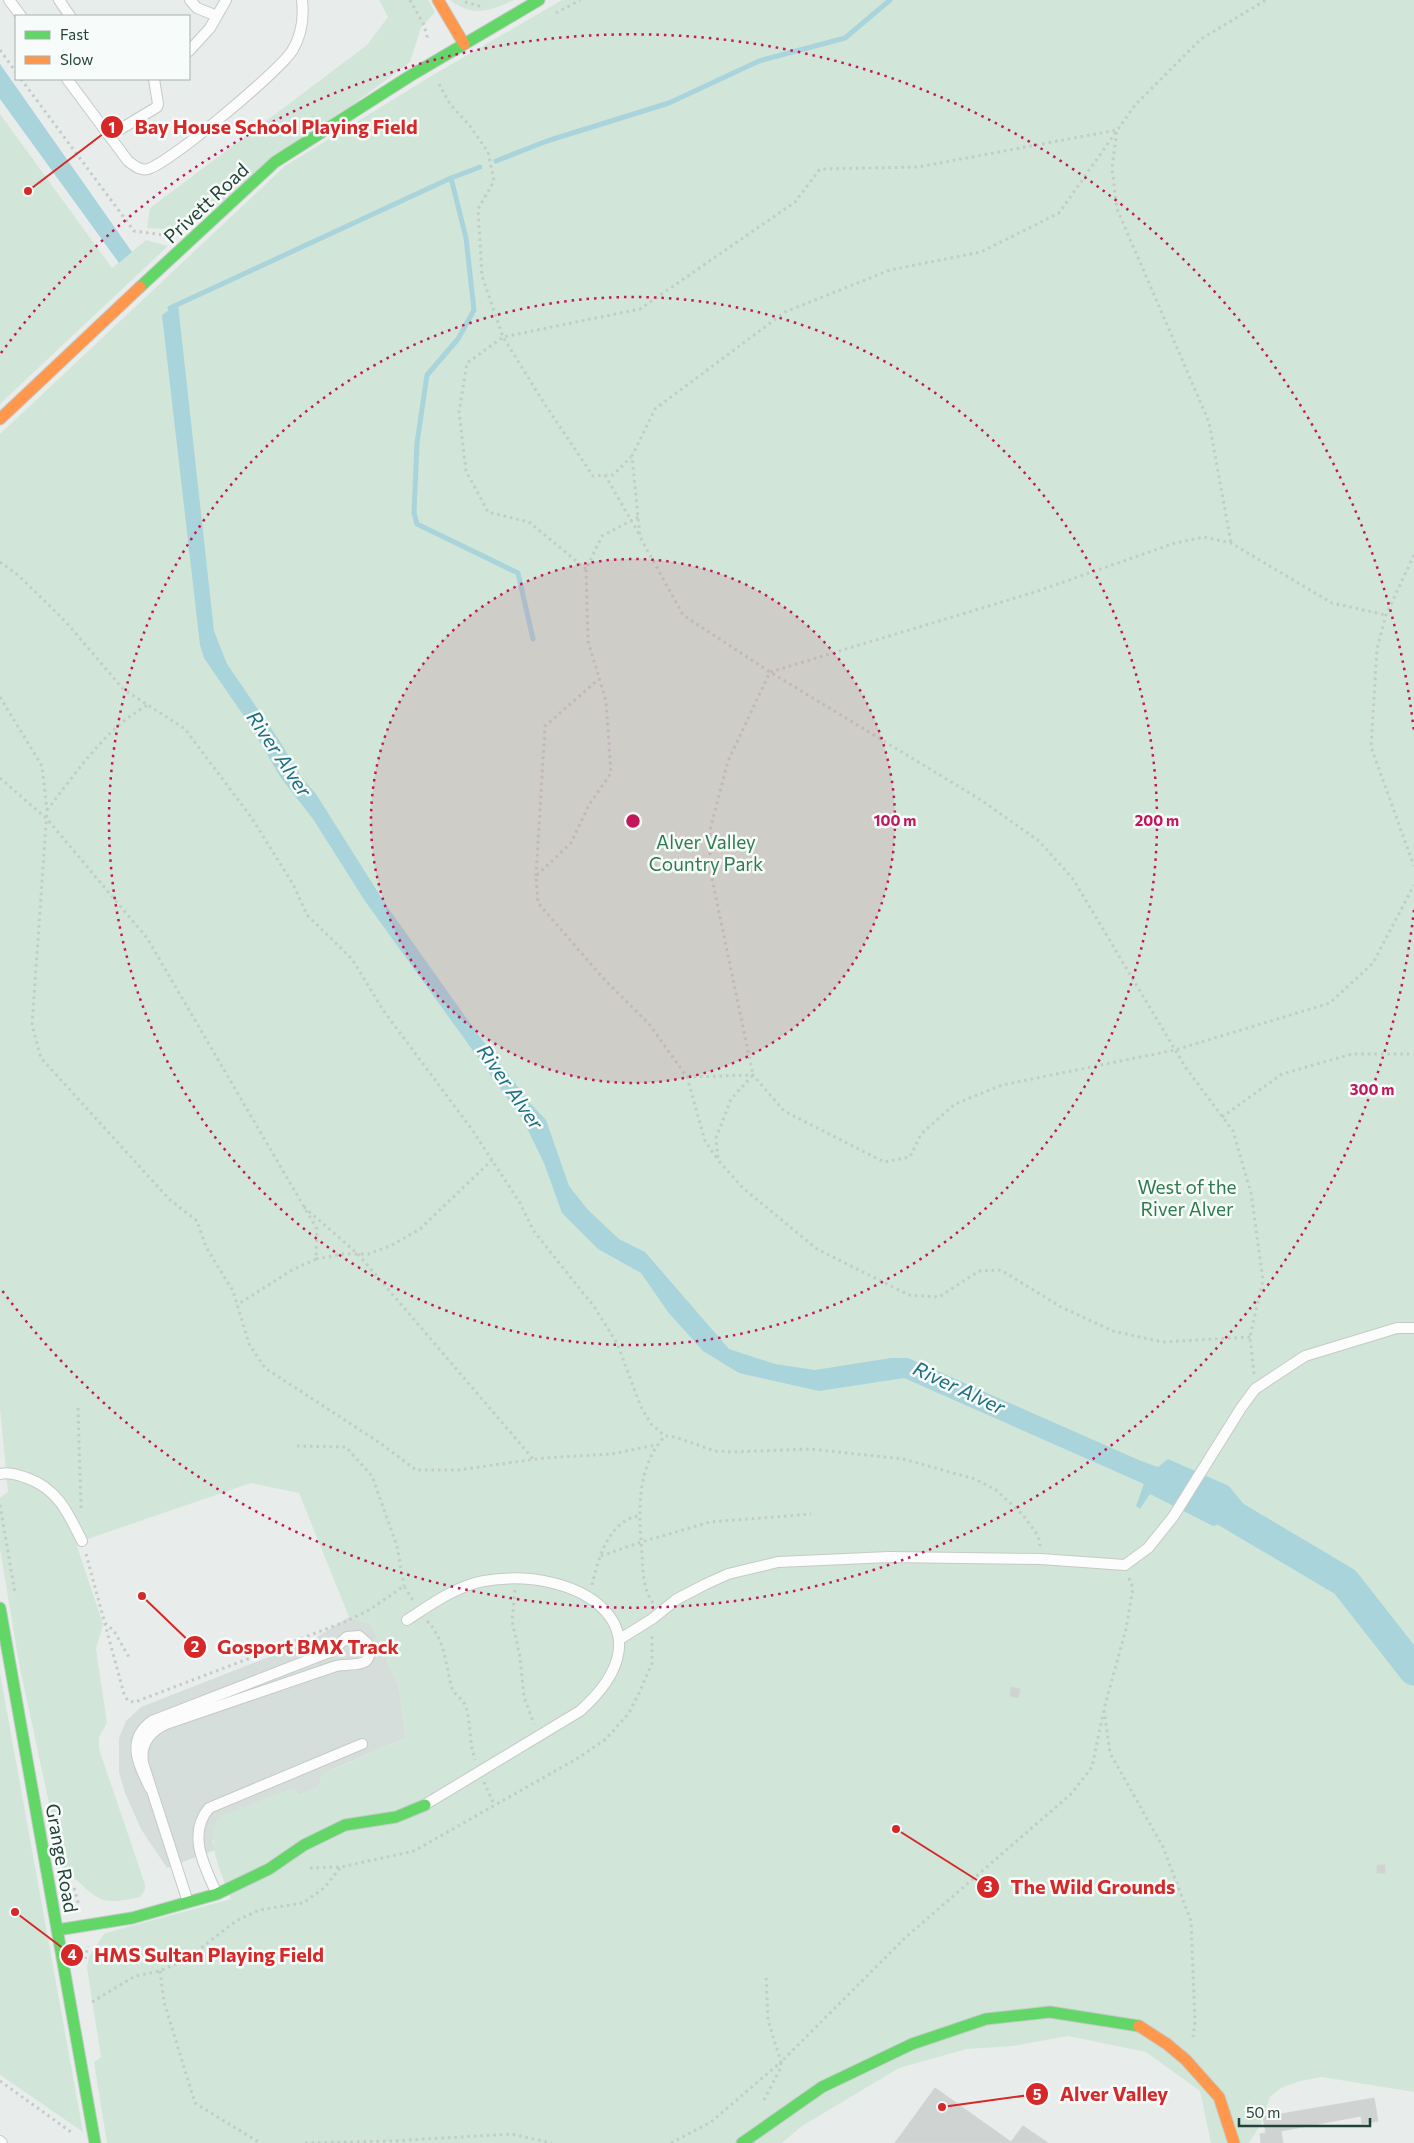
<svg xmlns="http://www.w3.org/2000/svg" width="1414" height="2143" font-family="Commissioner,sans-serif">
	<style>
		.built { fill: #d6dedb }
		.green { fill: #d1e6d8 }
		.water { fill: #a9d4db }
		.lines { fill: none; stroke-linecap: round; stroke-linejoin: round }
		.stream { stroke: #a9d4db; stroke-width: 5 }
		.river { stroke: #a9d4db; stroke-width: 31 }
		.building { fill: #cfd4d2; stroke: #d1d6d4 }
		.lane-casing { stroke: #c5cac8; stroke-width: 12 }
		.fast-casing { stroke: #c3cbc8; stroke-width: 13 }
		.slow-casing { stroke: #c3cbc8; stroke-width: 13 }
		.path { stroke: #c3ccca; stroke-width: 3; stroke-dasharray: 2.5 4; stroke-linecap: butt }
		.lane { stroke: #fcfcfc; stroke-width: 10 }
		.fast { stroke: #63d668; stroke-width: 11 }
		.slow { stroke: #ff974d; stroke-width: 11 }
		.ring { fill: none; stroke: #c2185b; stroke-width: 2.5; stroke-dasharray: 2.5 5 }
		.labels { text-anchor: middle; stroke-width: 5; stroke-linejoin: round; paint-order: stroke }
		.street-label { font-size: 19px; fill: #24423a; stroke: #f7fbf9 }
		.park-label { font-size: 19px; fill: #2d7a4b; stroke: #f7fbf9 }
		.water-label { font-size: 20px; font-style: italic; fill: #1c6f80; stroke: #f7fbf9 }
		.centre { fill: #c2185b; stroke: #f7fbf9; stroke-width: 2.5 }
		.ring-label { font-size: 15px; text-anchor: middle; font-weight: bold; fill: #c2185b; stroke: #f7fbf9; stroke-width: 5; stroke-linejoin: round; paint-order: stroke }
		.leader { fill: none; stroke: #d62828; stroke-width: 2 }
		.callout-dot { fill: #d62828; stroke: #f7fbf9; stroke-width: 2 }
		.mark-label { font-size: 15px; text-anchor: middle; font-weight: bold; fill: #fff }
		.callout-label { font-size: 20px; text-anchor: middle; font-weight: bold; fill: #d62828; stroke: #f7fbf9; stroke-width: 5; stroke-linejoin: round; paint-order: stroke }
	</style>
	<rect width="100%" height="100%" fill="#e8edeb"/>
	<path class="built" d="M349,1617L371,1624L399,1687L406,1738L331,1770L321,1777L319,1787L300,1795L294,1791L212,1840L215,1850L167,1868L141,1829L125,1793L119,1772V1738L126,1721L141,1707L312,1640Z"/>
	<path class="green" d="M379,0H428L435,12L421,28L410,62L179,234L170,229L147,228L150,208L367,45L388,17Z
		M450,0H514C490,11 474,18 450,0Z
		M562,0H1414V2092L1322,2077L1300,2081L1281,2088L1270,2097L1261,2124L1249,2143H1211L1200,2091L1146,2052L1068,2036L1013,2046L967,2049L899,2068L802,2126L782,2143H107L94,2062L101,2057L87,1968L89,1956L105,1933L231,1899C223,1876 201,1835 222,1816L290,1789L300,1795L319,1787L321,1777L325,1773L406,1738L399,1687L371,1624L349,1617L299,1493L251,1483L76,1543L103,1624L96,1649L107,1723L99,1737V1749L145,1884V1890L140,1897C92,1909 96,1893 63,1869L19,1663L0,1549V1498L8,1492L0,1408V434L285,166L433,75Z
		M0,114L112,268L146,240L168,246L0,404Z
		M0,1673L83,2132L0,2075Z"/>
	<path class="water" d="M0,64L132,252L119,263L0,99Z
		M178,304L214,631L227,664L279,740L302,778L316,794L386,905L472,1026L529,1102L546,1120L569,1186L588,1210L619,1239L645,1252L729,1349L775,1364L815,1370L891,1358H908L1141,1461L1158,1467L1168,1459L1229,1486L1253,1516L1249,1532L1225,1523L1213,1526L1150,1494L1140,1509L1136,1506L1144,1484L904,1378L819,1391L739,1373L703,1351L668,1312L641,1273L598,1249L562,1213L544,1163L523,1120L365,901L313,819L281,778L250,725L204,658L200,645L162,315Z"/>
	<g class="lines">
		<path class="stream" d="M496,161L547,141L669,103L759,61L845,38L890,0
			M451,178L466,238L474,310L458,339L427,375L417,443L414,513L417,524L518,573L533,639
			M170,308L451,178L480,167"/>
		<path class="river" d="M1215,1505L1345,1582L1414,1670"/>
	</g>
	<path class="building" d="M1011,1687L1020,1689L1018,1698L1010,1696Z
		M1377,1865H1385V1873H1377Z
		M935,2088L1011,2142L1023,2126L1048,2143H895Z
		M935,2088L1011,2142L1023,2126L1048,2143H895Z
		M1374,2098L1378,2121L1362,2124L1361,2116L1281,2131L1283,2143H1261L1260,2134L1266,2133L1263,2117Z"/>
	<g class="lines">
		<defs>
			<path id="lane" d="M9,0L21,16
				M59,0L70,16
				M190,0L197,8L217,16
				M189,51L210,28L226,0
				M67,79L128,161C135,166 140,171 148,169C171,162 278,72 292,51C302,35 304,18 302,0
				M109,136L157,107L158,104L154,79
				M0,1474C9,1472 18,1475 27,1478C58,1489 68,1513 82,1541
				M407,1620C430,1605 456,1586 484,1581C576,1565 676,1626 580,1711L426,1804
				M620,1639L652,1619L677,1599L706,1584L728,1574L778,1562L889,1557L1041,1559L1125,1565L1148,1548L1173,1517L1241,1408L1255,1389L1305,1356L1397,1328H1414
				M150,1788C139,1765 125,1740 152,1721L332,1651L347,1637L359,1636L367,1643C377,1671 350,1662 336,1666L166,1724C149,1732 140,1745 143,1763L188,1902
				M216,1892C204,1865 187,1834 209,1808L362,1744
				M0,2141L2,2143"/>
			<path id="fast" d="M140,287L275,162L410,76L539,0
				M0,1608L95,2143
				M57,1930L132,1918L217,1894L269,1869L304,1845L345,1825L396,1817L425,1805
				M742,2143L822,2087L912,2044L986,2019L1050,2012L1139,2026"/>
			<path id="slow" d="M438,0L464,44
				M0,419L140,287
				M1139,2026L1167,2044L1186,2060L1219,2097L1234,2143"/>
		</defs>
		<use href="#lane" class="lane-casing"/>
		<use href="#fast" class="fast-casing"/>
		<use href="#slow" class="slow-casing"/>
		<path class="path" d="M410,0L424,25L427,37L425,40
			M465,2L483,7
			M556,13L580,0
			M0,50L16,72
			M21,79L134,231L164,235
			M439,84L450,104L470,126L488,152L494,181L478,209L482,276L503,337L544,403L593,476L613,475L631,457
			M605,475L639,534
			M638,517L602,536L586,569L588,641L606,701L611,773L589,805L571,843L536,876L538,903L603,978L649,1024L687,1077L705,1141L718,1160
			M1414,555L1386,615L1377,649L1371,747L1414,866
			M0,562L18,575L66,622L123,689L185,729L251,817L293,884L307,915L352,959L383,1010L473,1131L520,1203L533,1230L595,1308L617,1343L641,1407L651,1424L665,1436
			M586,569L529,522L488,512L466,471L459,412L467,363L503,337L640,309L795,202L820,169L918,167L1117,130L1112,168L1117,209L1209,422L1231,543
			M0,697L42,766L47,810L32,1025L41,1058L169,1199L197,1221L206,1247L233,1291L249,1344L265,1368L380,1443L416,1470H458L544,1458L611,1454L656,1445
			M0,778L47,819L147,938L317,1229L316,1259L292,1270L237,1305
			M47,810C77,772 105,728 148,705
			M536,876L545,726L599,679
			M687,1077L753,1075L784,1111L884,1162L910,1157L921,1134L955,1104L1002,1085L1175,1050L1330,1003L1373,963L1414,885
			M1222,1117L1282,1074L1352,1054H1414
			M304,1207L358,1254L534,1460
			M316,1259L343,1254H368L390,1246L420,1229L492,1160
			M1250,1337L1162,1342L1113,1331L1061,1307L1001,1270L979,1271L939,1297L909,1295L817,1249L743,1188L718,1160L716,1138L731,1099L753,1075L710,869V830L728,761L770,672L1035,592L1175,543L1204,537L1231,543L1332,603L1386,615
			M1254,1374L1250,1337L1263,1280L1251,1193L1233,1131L1186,1068L1073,879L1039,841L981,800L770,672L683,615L640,537L632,456L655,409L785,312L890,270L981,252L1059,213L1135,105L1201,39L1266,0
			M78,1408L81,1508
			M297,1446L346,1447L372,1476L397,1546L404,1586
			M0,1505L15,1593
			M86,1554L124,1694L128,1701L135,1702L347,1621L369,1610L404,1586L414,1602
			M601,1556L641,1542L710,1522L811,1514
			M1129,1578L1133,1588L1126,1629L1104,1709L1110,1753L1163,1847L1191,1921L1195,2022L1193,2037
			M592,1585C598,1559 609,1520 639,1516
			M515,1590L512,1621L520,1657L524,1697L534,1724
			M653,1603C643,1589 643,1571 642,1554C639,1513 635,1469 665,1436L675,1437L715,1451L733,1452L810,1449L903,1459L975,1479L996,1490L1023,1515L1038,1536L1040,1546
			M427,1621C445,1640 445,1661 451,1685C452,1694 464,1699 466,1707C471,1724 469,1742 475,1760
			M105,1623L114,1631L130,1659
			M484,1782L494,1804
			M310,1868L341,1867L414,1851L578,1758L606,1739L629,1713L640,1691L652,1663V1635
			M74,1888L79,1906
			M85,1959L88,1946
			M160,1971L164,2002L195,2103L260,2143
			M92,2002L135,1976L160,1971L188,1958L236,1921L259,1910L303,1903L324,1888L341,1867
			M0,2081L71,2132
			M764,2100L780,2069L781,2062L906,1937L1071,1794L1092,1767L1104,1709
			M305,2143L391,2141L511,2134L552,2143
			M671,2143L711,2122L781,2062L768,2020L766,1974"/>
		<use href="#lane" class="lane"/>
		<use href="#fast" class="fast"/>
		<use href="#slow" class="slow"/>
	</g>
	<circle cx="633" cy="821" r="262" fill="#c2185b" fill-opacity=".12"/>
	<g class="ring">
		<circle cx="633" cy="821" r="262"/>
		<circle cx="633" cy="821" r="524"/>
		<path d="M1414 910A786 786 0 0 1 1 1289M1 353A786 786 0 0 1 1414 732"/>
	</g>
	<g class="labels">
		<g class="street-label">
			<text transform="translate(206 203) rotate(-43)" y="7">Privett Road</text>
			<text transform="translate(62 1858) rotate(80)" y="7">Grange Road</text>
		</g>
		<g class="park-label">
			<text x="706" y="849">Alver Valley<tspan x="706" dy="22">Country Park</tspan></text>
			<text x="1187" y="1194">West of the<tspan x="1187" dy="22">River Alver</tspan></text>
		</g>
		<g class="water-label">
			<text transform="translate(279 754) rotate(56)" y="7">River Alver</text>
			<text transform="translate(510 1087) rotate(55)" y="7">River Alver</text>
			<text transform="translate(959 1388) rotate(25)" y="7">River Alver</text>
		</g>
	</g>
	<circle cx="633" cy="821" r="8" class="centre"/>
	<g class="ring-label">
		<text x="895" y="826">100 m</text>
		<text x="1157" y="826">200 m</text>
		<text x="1372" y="1095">300 m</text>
	</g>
	<path class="leader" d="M28 191L112 127M142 1596L195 1647M896 1829L988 1887M15 1912L72 1955M942 2107L1037 2094"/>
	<g class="callout-dot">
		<circle cx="28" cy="191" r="5"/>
		<circle cx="142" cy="1596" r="5"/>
		<circle cx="896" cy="1829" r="5"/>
		<circle cx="15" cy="1912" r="5"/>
		<circle cx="942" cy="2107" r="5"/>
		<circle cx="112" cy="127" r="12"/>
		<circle cx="195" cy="1647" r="12"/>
		<circle cx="988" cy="1887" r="12"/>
		<circle cx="72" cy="1955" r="12"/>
		<circle cx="1037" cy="2094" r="12"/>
	</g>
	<g class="mark-label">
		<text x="112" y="133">1</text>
		<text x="195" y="1652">2</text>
		<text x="988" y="1892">3</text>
		<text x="72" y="1960">4</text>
		<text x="1037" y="2100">5</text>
	</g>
	<g class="callout-label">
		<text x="276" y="134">Bay House School Playing Field</text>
		<text x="308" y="1654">Gosport BMX Track</text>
		<text x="1093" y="1894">The Wild Grounds</text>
		<text x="209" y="1962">HMS Sultan Playing Field</text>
		<text x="1114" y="2101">Alver Valley</text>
	</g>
	<rect x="15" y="15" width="175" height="65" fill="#f7fbf9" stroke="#a3b1ad"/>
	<rect x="25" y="31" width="25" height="8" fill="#63d668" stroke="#a3b1ad"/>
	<text x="60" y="40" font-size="15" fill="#24423a">Fast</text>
	<rect x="25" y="56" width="25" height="8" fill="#ff974d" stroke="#a3b1ad"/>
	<text x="60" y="65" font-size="15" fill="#24423a">Slow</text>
	<path d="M1239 2118v8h131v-8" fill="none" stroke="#24423a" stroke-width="2.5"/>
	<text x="1246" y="2118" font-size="15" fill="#24423a" stroke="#f7fbf9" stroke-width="4" paint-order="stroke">50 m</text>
</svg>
